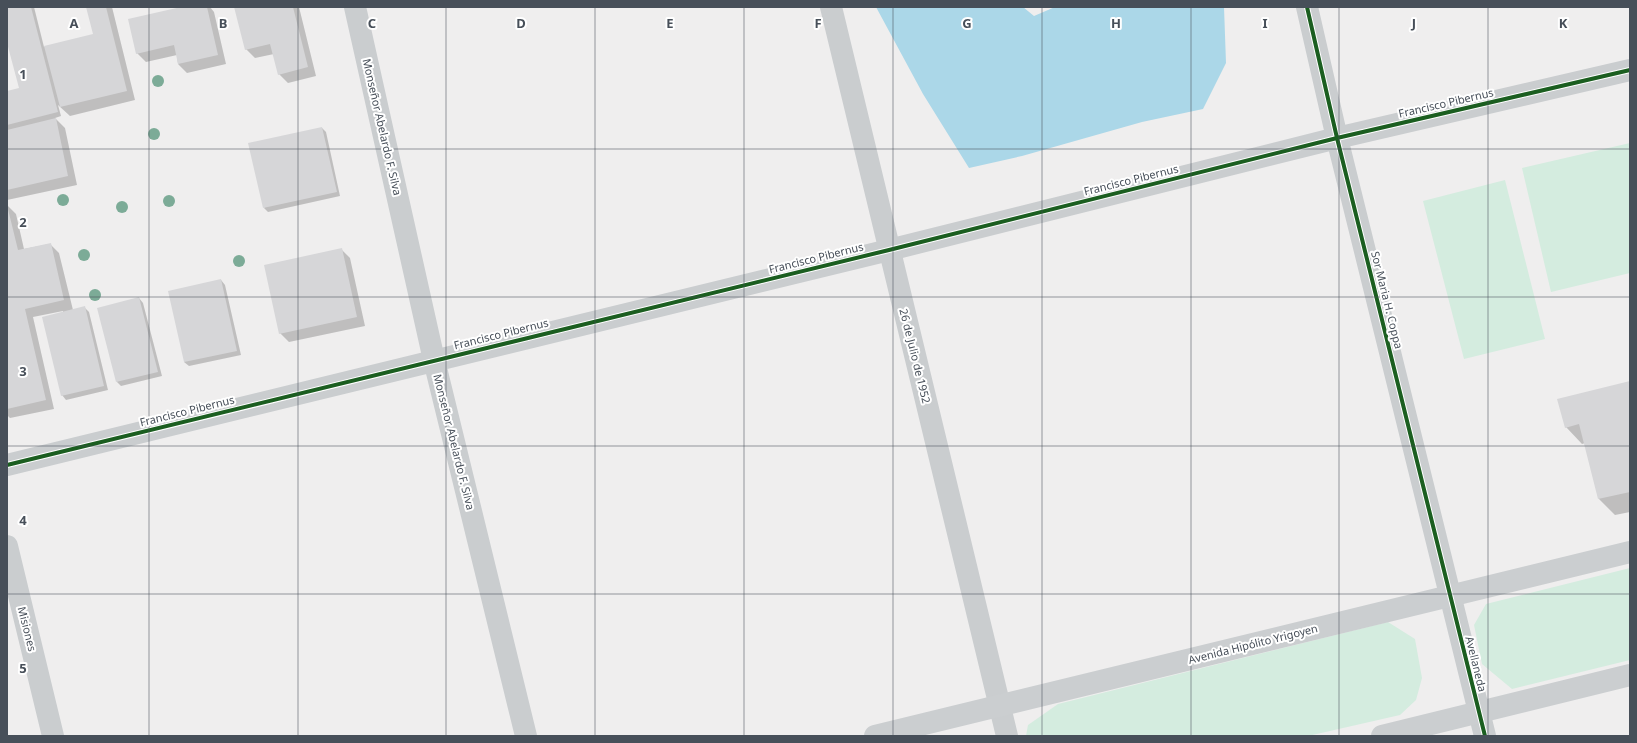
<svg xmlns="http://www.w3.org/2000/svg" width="1637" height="743" font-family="'Noto Sans',sans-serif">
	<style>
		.green { fill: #d4ecdf }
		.water { fill: #abd7e8 }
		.shadow { fill: #0003 }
		.building { fill: #d6d6d8 }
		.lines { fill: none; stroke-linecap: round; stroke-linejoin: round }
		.street { stroke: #cacdcf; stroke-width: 22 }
		.secondary { stroke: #cbced0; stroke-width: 22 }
		.cycleway-casing { stroke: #fff; stroke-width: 6 }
		.cycleway { stroke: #1b5e20; stroke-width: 4 }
		.tree { fill: #7cab97 }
		.grid { fill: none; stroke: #474f59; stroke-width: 1; stroke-opacity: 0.55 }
		.labels { text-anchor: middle; stroke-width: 4; stroke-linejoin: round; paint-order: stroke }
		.street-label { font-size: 11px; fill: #474f59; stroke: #fff }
		.grid-label { font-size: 13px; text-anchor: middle; font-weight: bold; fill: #474f59; stroke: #fff; stroke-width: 4; stroke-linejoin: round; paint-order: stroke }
	</style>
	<rect width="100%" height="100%" fill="#efeeee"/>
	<path class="green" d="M1630,143V273L1551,292L1522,168Z
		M1505,180L1545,339L1464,359L1423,201Z
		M1630,568V660L1512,689L1482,664L1474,625L1486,604Z
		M1388,622L1415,639L1422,678L1416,700L1400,715L1308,736H1026L1028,725L1058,704Z"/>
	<path class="water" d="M876,7H1023L1034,16L1055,7H1224L1226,63L1203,109L1142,122L1022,156L969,168L923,94Z"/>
	<path class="shadow" d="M7,7H34L44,47L94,35L87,7H112L135,100L70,116L58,105L61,116L55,118L65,128L77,185L7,200V92L20,89L7,39Z
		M186,7H210L214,12L226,64L187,73L178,64L177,55L146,62L137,53Z
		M235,7H299L316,76L288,83L279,74L274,54L255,58L246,49Z
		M322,128L326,132L340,196L268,212L264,208Z
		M7,205L16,214L24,249L50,244L59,253L73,310L85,308L89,312L108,390L66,400L62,395L63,311L33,317L54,409L10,418L7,415Z
		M341,249L350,258L365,326L289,342L280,333Z
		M221,280L225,285L241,355L189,366L184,362Z
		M139,298L143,303L162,376L121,386L117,382Z
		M1630,382V512L1615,515L1599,499L1585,443L1582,444L1566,427Z"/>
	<path class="building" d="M7,7H31L58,112L7,125V91L19,88L7,43Z
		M86,7H106L127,91L60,107L44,46L93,34Z
		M181,7H207L218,55L178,64L174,45L136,54L128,19Z
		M234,7H293L308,67L278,75L270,44L245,50Z
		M56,118L68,176L7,190V130Z
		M322,127L337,192L263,208L248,143Z
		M7,205L18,250L51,243L64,300L25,309L46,400L7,409Z
		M342,248L357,317L279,334L264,265Z
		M221,279L237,351L184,362L168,291Z
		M139,297L158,372L116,382L97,308Z
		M85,306L104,386L61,396L42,317Z
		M1630,381V492L1598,499L1579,424L1565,428L1557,399Z"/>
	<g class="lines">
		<path class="street" d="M355,7L434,360L526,736
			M831,7L1007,736
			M1307,7L1337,138L1485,736
			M7,465L889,250L1337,138L1630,70
			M7,546L53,736"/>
		<path class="secondary" d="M875,736L1630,552
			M1382,736L1630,675"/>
		<defs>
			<path id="cycleway" d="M1307,7L1337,138L1485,736
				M7,465L889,250L1337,138L1630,70"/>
		</defs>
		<use href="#cycleway" class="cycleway-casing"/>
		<use href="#cycleway" class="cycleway"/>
	</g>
	<g class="tree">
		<circle cx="158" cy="81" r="6"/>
		<circle cx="154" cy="134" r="6"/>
		<circle cx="63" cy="200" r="6"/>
		<circle cx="169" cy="201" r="6"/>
		<circle cx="122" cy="207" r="6"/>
		<circle cx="84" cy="255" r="6"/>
		<circle cx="239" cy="261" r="6"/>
		<circle cx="95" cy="295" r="6"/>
	</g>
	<path class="grid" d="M149,7V736M298,7V736M446,7V736M595,7V736M744,7V736M893,7V736M1042,7V736M1191,7V736M1339,7V736M1488,7V736M7,149H1630M7,297H1630M7,446H1630M7,594H1630"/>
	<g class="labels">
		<g class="street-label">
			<text transform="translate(1446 103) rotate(-13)" y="4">Francisco Pibernus</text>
			<text transform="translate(382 127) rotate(77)" y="4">Monseñor Abelardo F. Silva</text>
			<text transform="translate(1131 180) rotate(-14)" y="4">Francisco Pibernus</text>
			<text transform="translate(816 258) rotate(-14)" y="4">Francisco Pibernus</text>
			<text transform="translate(1387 300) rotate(76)" y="4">Sor Maria H. Coppa</text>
			<text transform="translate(501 334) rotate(-14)" y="4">Francisco Pibernus</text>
			<text transform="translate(915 356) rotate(76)" y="4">26 de Julio de 1952</text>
			<text transform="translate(187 411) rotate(-14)" y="4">Francisco Pibernus</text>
			<text transform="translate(454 442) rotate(76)" y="4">Monseñor Abelardo F. Silva</text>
			<text transform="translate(27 629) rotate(76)" y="4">Misiones</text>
			<text transform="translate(1253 644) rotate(-14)" y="4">Avenida Hipólito Yrigoyen</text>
			<text transform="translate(1476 664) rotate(76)" y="4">Avellaneda</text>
		</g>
	</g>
	<g class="grid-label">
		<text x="74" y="28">A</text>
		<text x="223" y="28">B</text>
		<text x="372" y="28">C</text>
		<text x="521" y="28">D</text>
		<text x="670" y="28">E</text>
		<text x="818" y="28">F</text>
		<text x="967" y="28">G</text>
		<text x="1116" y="28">H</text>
		<text x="1265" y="28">I</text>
		<text x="1414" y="28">J</text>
		<text x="1563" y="28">K</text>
		<text x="23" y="79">1</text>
		<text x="23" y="227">2</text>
		<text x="23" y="376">3</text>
		<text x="23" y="525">4</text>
		<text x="23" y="673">5</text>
	</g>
	<rect width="1637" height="743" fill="none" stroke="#474f59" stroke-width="16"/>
</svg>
